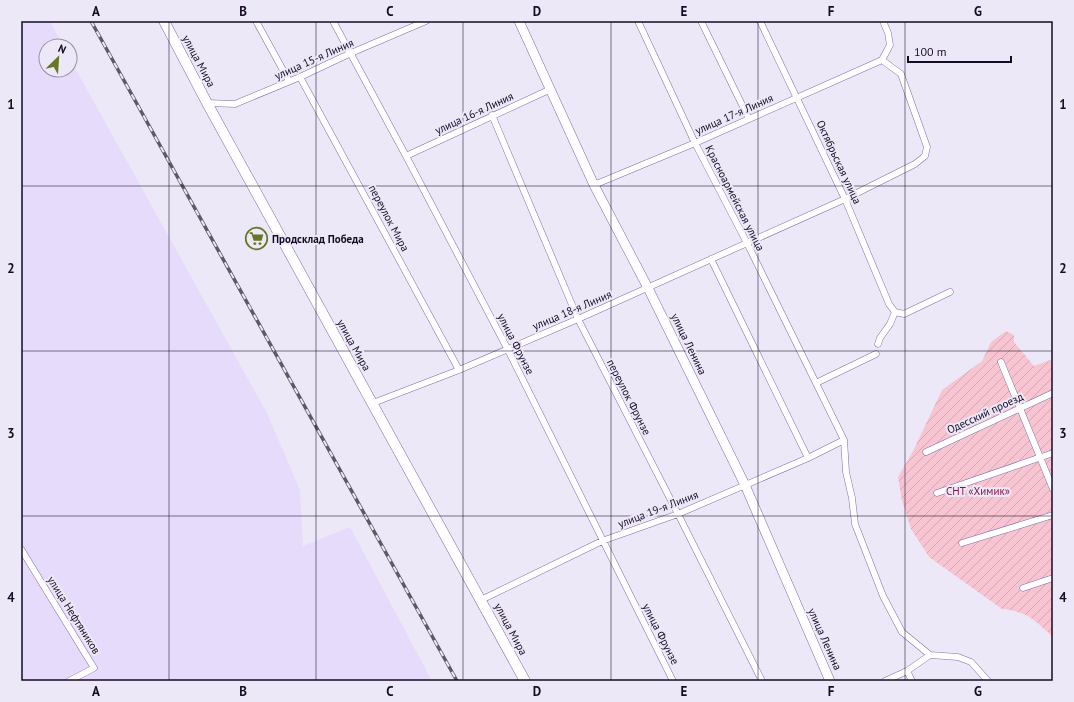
<svg xmlns="http://www.w3.org/2000/svg" width="1074" height="702" font-family="'PT Sans',sans-serif">
	<style>
		.built { fill: #e6dbfb }
		.garden { fill: url(#garden-furrows) }
		.lines { fill: none; stroke-linecap: round; stroke-linejoin: round }
		.street-casing { stroke: #836aac; stroke-width: 7 }
		.secondary-casing { stroke: #836aac; stroke-width: 10 }
		.primary-casing { stroke: #836aac; stroke-width: 11 }
		.street { stroke: #fff; stroke-width: 6 }
		.secondary { stroke: #fff; stroke-width: 9 }
		.primary { stroke: #fff; stroke-width: 10 }
		.rail-casing { stroke: #60576c; stroke-width: 3.5 }
		.rail { stroke: #ede8f7; stroke-width: 2; stroke-dasharray: 6; stroke-linecap: butt }
		.grid { fill: none; stroke: #160b24; stroke-width: 1; stroke-opacity: 0.55 }
		.labels { text-anchor: middle; stroke-width: 4; stroke-linejoin: round; paint-order: stroke }
		.street-label { font-size: 11px; fill: #160b24; stroke: #ede8f7 }
		.poi-label { font-size: 11px; font-weight: bold; fill: #160b24; stroke: #ede8f7; text-anchor: start }
		.park-label { font-size: 11px; fill: #7c1441; stroke: #ede8f7 }
		.neatline { fill: none; stroke: #160b24; stroke-width: 1.5 }
		.grid-label { font-size: 13px; text-anchor: middle; font-weight: bold; fill: #160b24 }
	</style>
	<defs>
		<pattern id="garden-furrows" width="10" height="10" patternUnits="userSpaceOnUse"><rect width="10" height="10" fill="#f7c5d2"/><path d="M-1 1l2-2M0 10L10 0M9 11l2-2" fill="none" stroke="#d3a8b4"/></pattern>
	</defs>
	<rect width="100%" height="100%" fill="#ede8f7"/>
	<path class="built" d="M21,21H50L63,46H46V70H70V59L267,413L300,490L303,546L350,527L432,681H21Z"/>
	<path class="garden" d="M1006,331L1014,335V342L1034,366L1053,359V637C1034,620 1029,612 1002,609L929,557L911,529L902,501L898,477L913,451L942,390L982,361L991,342Z"/>
	<g class="lines">
		<defs>
			<path id="street" d="M256,21L289,81
				M333,21L406,156L507,348L673,681
				M638,21L695,143L747,243L844,440L846,472L852,498L855,524L883,596L902,632L930,655L958,657L971,662L988,681
				M701,21L749,119
				M760,21L845,199L889,304L895,312L904,314L950,292
				M300,77L459,370
				M207,103L235,104L300,77L351,53L426,21
				M492,115L578,319L678,514L762,681
				M406,156L551,89
				M594,185L695,143L882,60
				M711,259L808,458
				M878,344L880,338L890,324L895,312
				M1001,362L1053,489
				M816,383L876,354
				M373,403L459,370L578,319L845,199L915,164L925,156L927,147L901,74L882,60L890,45L888,33L883,21
				M926,452L1053,393
				M937,493L1053,453
				M962,543L1053,515
				M21,549L94,668L69,681
				M1023,588L1053,578
				M481,600L602,541L678,514L808,458L844,440
				M907,671L912,681
				M885,681L907,671L930,655"/>
			<path id="secondary" d="M519,21L594,185L648,288L745,485L830,681"/>
			<path id="primary" d="M164,21L207,103L525,681"/>
		</defs>
		<use href="#street" class="street-casing"/>
		<use href="#secondary" class="secondary-casing"/>
		<use href="#primary" class="primary-casing"/>
		<use href="#street" class="street"/>
		<use href="#secondary" class="secondary"/>
		<use href="#primary" class="primary"/>
		<defs>
			<path id="rail" d="M91,21L457,681"/>
		</defs>
		<use href="#rail" class="rail-casing"/>
		<use href="#rail" class="rail"/>
	</g>
	<path class="grid" d="M169,21V681M316,21V681M463,21V681M611,21V681M758,21V681M905,21V681M21,186H1053M21,351H1053M21,516H1053"/>
	<defs>
		<symbol id="supermarket-ring" viewBox="-11 -11 22 22"><circle r="9.5" fill="#ede8f7" stroke="#667726" stroke-width="1.5"/><path d="M-6-5.5h2.5l.6 2H6L4.5 2H-2.5L-4.4-4H-6ZM-1.5 3.2a1.3 1.3 0 1 0 .1 0ZM3 3.2a1.3 1.3 0 1 0 .1 0Z" fill="#667726"/></symbol>
	</defs>
	<g fill-rule="evenodd">
		<use href="#supermarket-ring" x="244" y="226" width="25" height="25"/>
	</g>
	<g class="labels">
		<g class="street-label">
			<text transform="translate(314 59) rotate(-24)" y="4">улица 15-я Линия</text>
			<text transform="translate(199 61) rotate(62)" y="4">улица Мира</text>
			<text transform="translate(474 113) rotate(-25)" y="4">улица 16-я Линия</text>
			<text transform="translate(734 114) rotate(-24)" y="4">улица 17-я Линия</text>
			<text transform="translate(839 162) rotate(65)" y="4">Октябрьская улица</text>
			<text transform="translate(735 198) rotate(63)" y="4">Красноармейская улица</text>
			<text transform="translate(389 218) rotate(62)" y="4">переулок Мира</text>
			<text transform="translate(572 310) rotate(-23)" y="4">улица 18-я Линия</text>
			<text transform="translate(516 344) rotate(63)" y="4">улица Фрунзе</text>
			<text transform="translate(689 344) rotate(64)" y="4">улица Ленина</text>
			<text transform="translate(354 345) rotate(61)" y="4">улица Мира</text>
			<text transform="translate(629 397) rotate(63)" y="4">переулок Фрунзе</text>
			<text transform="translate(985 413) rotate(-25)" y="4">Одесский проезд</text>
			<text transform="translate(658 509) rotate(-21)" y="4">улица 19-я Линия</text>
			<text transform="translate(74 615) rotate(58)" y="4">улица Нефтяников</text>
			<text transform="translate(511 629) rotate(62)" y="4">улица Мира</text>
			<text transform="translate(661 634) rotate(63)" y="4">улица Фрунзе</text>
			<text transform="translate(825 639) rotate(66)" y="4">улица Ленина</text>
		</g>
		<g class="poi-label">
			<text x="272" y="243">Продсклад Победа</text>
		</g>
		<g class="park-label">
			<text x="978" y="495">СНТ «Химик»</text>
		</g>
	</g>
	<rect width="1074" height="702" fill="none" stroke="#ede8f7" stroke-width="44"/>
	<g transform="translate(58 58) rotate(25)"><circle r="19" fill="#ede8f7" stroke="#9790a3"/>
	<path d="M0-3L7 15L0 10L-7 15Z" fill="#667726"/>
	<text y="-6" font-size="11" font-weight="bold" text-anchor="middle" fill="#160b24">N</text>
	</g>
	<path d="M908 56v6h103v-6" fill="none" stroke="#160b24" stroke-width="2"/>
	<text x="914" y="56" font-size="12" fill="#160b24" stroke="#ede8f7" stroke-width="3" paint-order="stroke">100 m</text>
	<rect x="22" y="22" width="1030" height="658" class="neatline"/>
	<g class="grid-label">
		<text x="96" y="16">A</text>
		<text x="243" y="16">B</text>
		<text x="390" y="16">C</text>
		<text x="537" y="16">D</text>
		<text x="684" y="16">E</text>
		<text x="831" y="16">F</text>
		<text x="978" y="16">G</text>
		<text x="11" y="109">1</text>
		<text x="1063" y="109">1</text>
		<text x="11" y="273">2</text>
		<text x="1063" y="273">2</text>
		<text x="11" y="438">3</text>
		<text x="1063" y="438">3</text>
		<text x="11" y="602">4</text>
		<text x="1063" y="602">4</text>
		<text x="96" y="696">A</text>
		<text x="243" y="696">B</text>
		<text x="390" y="696">C</text>
		<text x="537" y="696">D</text>
		<text x="684" y="696">E</text>
		<text x="831" y="696">F</text>
		<text x="978" y="696">G</text>
	</g>
</svg>
